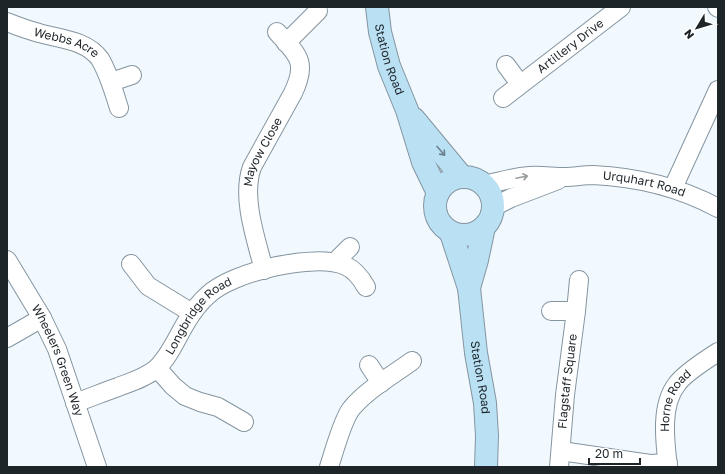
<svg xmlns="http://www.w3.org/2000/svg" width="725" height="474" font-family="'Golos Text',sans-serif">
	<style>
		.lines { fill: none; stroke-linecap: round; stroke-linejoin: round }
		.street-casing { stroke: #8495a0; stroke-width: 20 }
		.secondary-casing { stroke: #8495a0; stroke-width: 24 }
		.street { stroke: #fff; stroke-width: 18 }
		.secondary { stroke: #bae0f4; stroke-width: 22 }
		.oneway { stroke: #6c828e }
		.oneway2 { stroke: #9a9d9f }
		.labels { text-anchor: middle; stroke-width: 3.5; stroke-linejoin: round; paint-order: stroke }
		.street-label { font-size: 12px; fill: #1e2529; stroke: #fff }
	</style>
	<rect width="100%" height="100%" fill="#f2f9fe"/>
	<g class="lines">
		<defs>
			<g id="street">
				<path d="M717,7L718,8"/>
				<path id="s1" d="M7,22C17,26 28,30 39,33C59,39 87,40 100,59C109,74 114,92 119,108"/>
				<path d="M286,43L318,11"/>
				<path d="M506,65L520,84"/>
				<path d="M111,82L132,75"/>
				<path id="s2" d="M503,98L621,7"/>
				<path id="s3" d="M484,185C499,182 514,177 529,176C541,175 553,177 565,177C574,177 584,175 593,175C637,177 679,187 718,208"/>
				<path d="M673,188L718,90"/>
				<path d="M493,207L511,198L558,180"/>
				<path id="s4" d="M7,260L42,318L57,349L97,467"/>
				<path d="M335,262L350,247"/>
				<path d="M131,264L148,286L192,313"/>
				<path id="s5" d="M264,270C256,239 241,197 252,167L293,93C308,62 298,55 277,32"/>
				<path d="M551,311H576"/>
				<path d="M7,338L42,318"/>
				<path d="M369,365L381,383"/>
				<path d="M157,368L173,386L185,396L200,402L218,407L244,422"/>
				<path id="s6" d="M75,403C89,398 104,392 118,387C131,382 145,378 156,369C170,356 177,337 187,321C193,311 200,302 208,295C232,272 315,252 346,266C355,270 361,278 366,287"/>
				<path d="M561,451L650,464L668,463"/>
				<path d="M329,467C334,452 342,421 351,409C366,390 393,375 412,361"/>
				<path id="s7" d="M559,467L565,395L576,311L579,280"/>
				<path id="s8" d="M668,467C665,442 660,405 677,384C684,374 707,359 718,352"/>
			</g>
			<g id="secondary">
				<path id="s9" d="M377,7L380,32L389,66L407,110L423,162L438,193"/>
				<path d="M414,119L462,177"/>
				<circle cx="464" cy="206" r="29"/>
				<path id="s10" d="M451,233L469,288L476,353L485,403L487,436L486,467"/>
				<path d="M469,288L477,260L484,227"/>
			</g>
		</defs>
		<use href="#street" class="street-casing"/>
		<use href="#secondary" class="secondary-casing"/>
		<use href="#street" class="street"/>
		<use href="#secondary" class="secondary"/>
	</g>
	<defs><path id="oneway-shaft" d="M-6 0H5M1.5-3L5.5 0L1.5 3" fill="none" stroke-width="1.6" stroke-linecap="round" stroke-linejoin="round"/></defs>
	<use class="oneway" href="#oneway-shaft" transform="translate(441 151) rotate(49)"/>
	<use class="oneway2" href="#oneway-shaft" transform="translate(522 177) rotate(-12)"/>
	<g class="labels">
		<g class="street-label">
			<text dy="4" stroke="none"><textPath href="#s1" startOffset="63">Webbs Acre</textPath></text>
			<text dy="4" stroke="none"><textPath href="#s2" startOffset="85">Artillery Drive</textPath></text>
			<text dy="4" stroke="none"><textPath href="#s9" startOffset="54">Station Road</textPath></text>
			<text dy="4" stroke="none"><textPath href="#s5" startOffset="123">Mayow Close</textPath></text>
			<text dy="4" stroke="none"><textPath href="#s3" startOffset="162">Urquhart Road</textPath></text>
			<text dy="4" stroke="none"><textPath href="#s6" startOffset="157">Longbridge Road</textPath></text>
			<text dy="4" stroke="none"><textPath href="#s4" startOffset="113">Wheelers Green Way</textPath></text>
			<text dy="4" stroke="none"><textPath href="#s10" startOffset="148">Station Road</textPath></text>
			<text dy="4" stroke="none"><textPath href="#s7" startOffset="86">Flagstaff Square</textPath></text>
			<text dy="4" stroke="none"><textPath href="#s8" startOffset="69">Horne Road</textPath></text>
		</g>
	</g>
	<rect width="725" height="474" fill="none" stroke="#1e2529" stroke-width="16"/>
	<g transform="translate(697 28) rotate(232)" stroke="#ffffff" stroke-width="3" paint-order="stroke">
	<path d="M0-3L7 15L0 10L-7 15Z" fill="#1e2529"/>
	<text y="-6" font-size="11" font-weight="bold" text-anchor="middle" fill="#1e2529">N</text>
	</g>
	<path d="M589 458v6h51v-6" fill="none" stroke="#1e2529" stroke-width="2"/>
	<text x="595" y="458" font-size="12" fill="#1e2529" stroke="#ffffff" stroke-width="3" paint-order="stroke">20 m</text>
</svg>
